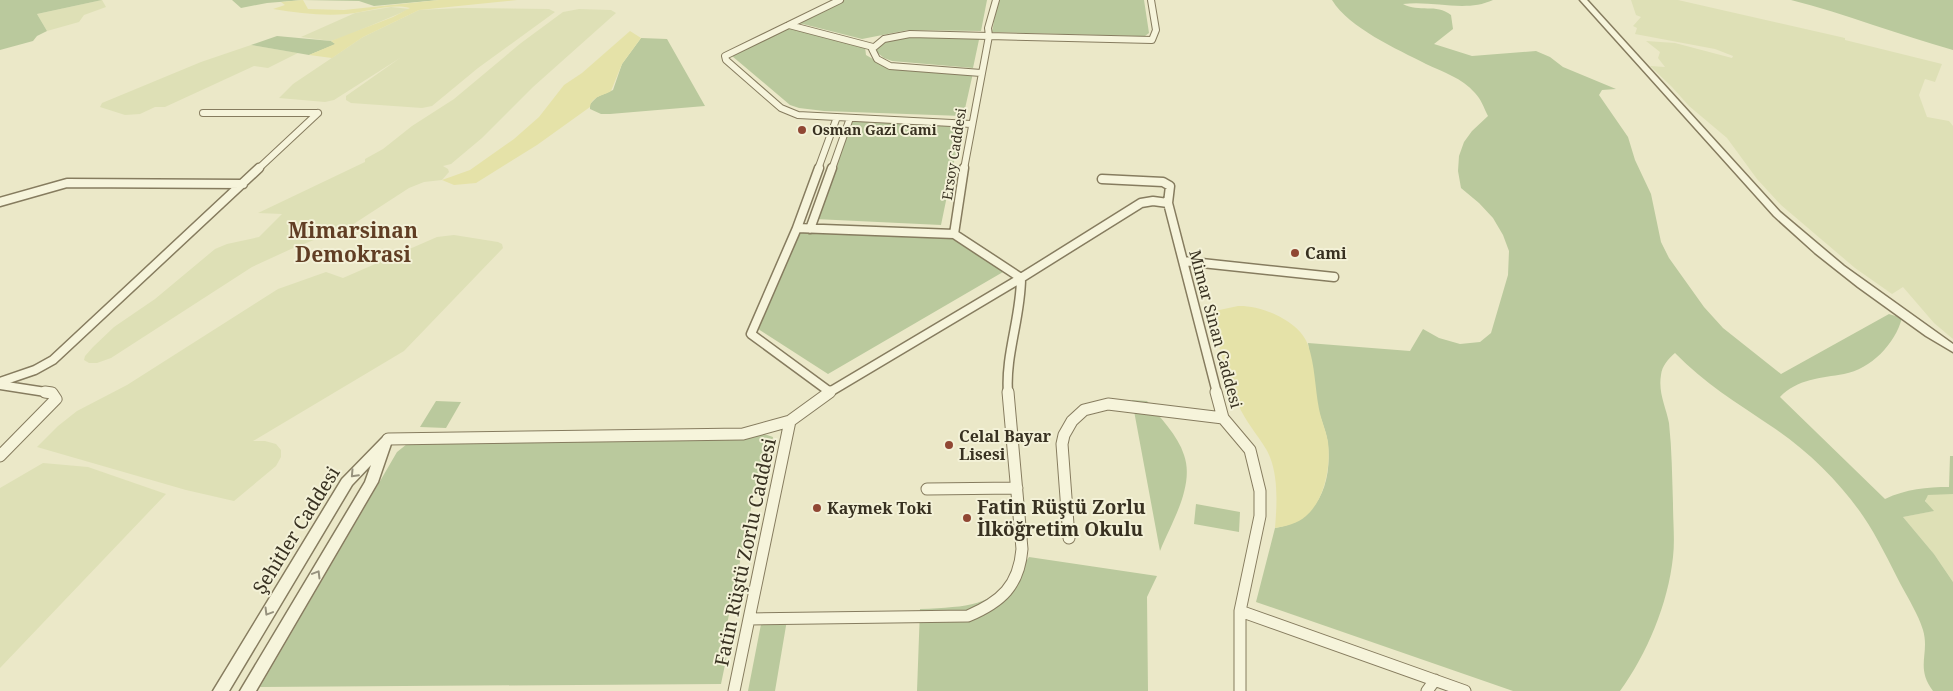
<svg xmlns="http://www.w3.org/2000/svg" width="1953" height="691" font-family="'Noto Serif',serif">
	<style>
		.farmland { fill: #dee0b6 }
		.green { fill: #bac99d }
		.sand { fill: #e5e2a8 }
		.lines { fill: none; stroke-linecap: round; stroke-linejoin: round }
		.minor-far2-casing { stroke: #867c5f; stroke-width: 8 }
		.minor-far1-casing { stroke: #867c5f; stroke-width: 11 }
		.minor-casing { stroke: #867c5f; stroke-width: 13 }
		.tertiary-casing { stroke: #867c5f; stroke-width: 3 }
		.minor-far2 { stroke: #f6f4db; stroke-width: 6 }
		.minor-far1 { stroke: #f6f4db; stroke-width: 8 }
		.minor { stroke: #f6f4db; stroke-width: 11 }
		.tertiary { fill: #f6f4db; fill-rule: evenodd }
		.oneway { stroke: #97927e }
		.poi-dot { fill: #904733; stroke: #f3f1d7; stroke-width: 2 }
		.labels { text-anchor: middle; stroke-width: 4; stroke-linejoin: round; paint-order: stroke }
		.far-poi-label { font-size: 14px; font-weight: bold; fill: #383121; stroke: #f3f1d7; text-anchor: start }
		.far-street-label { font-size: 14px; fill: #383121; stroke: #f3f1d7 }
		.poi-label { font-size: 16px; font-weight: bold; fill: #383121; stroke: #f3f1d7; text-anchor: start }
		.street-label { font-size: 16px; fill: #383121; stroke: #f3f1d7 }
		.near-poi-label { font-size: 19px; font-weight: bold; fill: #383121; stroke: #f3f1d7; text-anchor: start }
		.near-street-label { font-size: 19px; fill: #383121; stroke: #f3f1d7 }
		.district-label { font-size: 21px; font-weight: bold; fill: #613e24; stroke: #f3f1d7 }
	</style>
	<rect width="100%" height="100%" fill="#ebe8c8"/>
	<path class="farmland" d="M102,0L106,7L84,15L79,22L47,31L37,14Z
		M1631,0H1678L1845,38V40L1942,64L1935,82L1925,79L1919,95L1927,117L1949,121L1953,126V339L1934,323L1903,287L1892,294L1855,268L1781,205L1757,179L1727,138L1689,106L1672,87L1650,66L1665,67L1658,58L1660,52L1646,41L1675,43L1732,58L1733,56L1715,49L1635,34L1637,28L1633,26L1641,17L1636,15Z
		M391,7L410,9L346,36L331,41L301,37L355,13Z
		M461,8L549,9L555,12L478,68L432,106L422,108L351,103L346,100V96L400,58L334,100L325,102L279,98L293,84L363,37L419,10Z
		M579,9L611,10L616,13L533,87L482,138L451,164L443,166L448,169L449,172L442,180L424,182L409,188L352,225L291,249L252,267L111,358L97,363H89L84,360L85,356L93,347L114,327L155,299L215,249L227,244L259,237L282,214L258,213L365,162V159L383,149L412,126L454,99L521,43L563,12Z
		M251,45L298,53L268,68L254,66L165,107H155L140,114L125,115L100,107L102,103L201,62Z
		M454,235L498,242L502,244L503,248L404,351L253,441H265L276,444L281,450V457L276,466L234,501L186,490L37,447L58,426L77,411L127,385L278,289L326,272L343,278L437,237Z
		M43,463L88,467L166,494L0,668V488Z
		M1935,494H1953V582L1934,554L1903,517L1933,511L1927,505L1925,498L1928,495Z"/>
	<path class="green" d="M0,0H102L37,14L47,31L37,36L33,41L0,50Z
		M232,0H439L374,6L359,1L303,0L267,3L241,8Z
		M840,0H987L981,31L908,30L862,39L795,22Z
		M998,0H1144L1149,33L1145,36H1139L992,32Z
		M1332,0H1493C1465,13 1433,0 1403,4C1419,13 1436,3 1451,15L1453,29L1434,44L1472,56L1536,51L1550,57L1563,67L1616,89L1602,90L1599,95L1628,137L1635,160L1651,194L1661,242L1669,258L1704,307L1723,328L1781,374L1889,314L1902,318C1895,344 1871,369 1844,374C1821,378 1797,379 1780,397L1885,499C1906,489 1927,487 1949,487L1950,456H1953V494L1928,495L1925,501L1934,511L1903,517L1934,554L1953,582V691H1933C1915,667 1930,654 1923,630C1918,614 1909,600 1901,585C1889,562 1878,538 1863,516C1840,482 1806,449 1771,426C1737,403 1704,383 1675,353C1668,359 1662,366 1661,375C1658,393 1666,407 1669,423C1672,450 1672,477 1673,504C1673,522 1675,540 1673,557C1668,604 1647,654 1620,691H1513L1256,602L1275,528C1317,521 1332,485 1328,445C1327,433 1322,423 1319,412C1313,390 1312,366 1308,343L1410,351L1423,329L1439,338L1460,344L1480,342L1491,333L1508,275L1509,251L1503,235L1493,218L1479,203L1461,188L1458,171L1459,156L1464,142L1472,131L1488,116C1484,108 1481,99 1475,93C1462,78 1443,72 1426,64C1397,49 1349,28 1332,0Z
		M1791,0H1953V50C1899,35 1846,14 1791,0Z
		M788,25L865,47L866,55L878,62L973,73L964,113L962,116L824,111L799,108L790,105L732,56Z
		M980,35L973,68L892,61L884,58L874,50L888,37Z
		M277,36L331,41L336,44L309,55L251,45Z
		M641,38L667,39L705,106L610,114H601L590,109V104L597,97L613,90L622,64Z
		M852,119L962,123L941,225L815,219Z
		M796,228L944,232L1002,268L1003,272L828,374L755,327Z
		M1132,400L1147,401C1159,417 1178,435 1184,455C1195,486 1171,523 1160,551Z
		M436,401L461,402L446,428L420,427Z
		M764,434L773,437L765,480H757L721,653L727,655L721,684L260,687L397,452L412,440Z
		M1196,504L1240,512L1239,532L1194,524Z
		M1029,557L1157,576L1147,597L1148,691H917L920,609C976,606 996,607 1029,557Z
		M763,614H788L775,691H748Z"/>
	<path class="sand" d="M303,0L308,9L344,10L439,0H517L419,10L363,37L332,58L309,55L335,44L331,41L393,17L410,8C389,3 367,12 347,14C322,16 298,13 273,9L285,5L281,2Z
		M630,31L641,38L622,64L611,91C603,96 592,96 590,107L537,145L476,183L454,185L442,180L470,170L514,139L539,117L564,85L582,73Z
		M1238,306C1261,305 1300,321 1308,345C1315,365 1315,388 1319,409C1321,420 1326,430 1328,442C1331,465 1325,500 1306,516C1297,524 1286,526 1275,528C1277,504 1279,471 1266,449C1257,434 1245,421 1238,404C1225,375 1219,343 1210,312Z"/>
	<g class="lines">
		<defs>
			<path id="minor-far2" d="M840,0L725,56L726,60L781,108L798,115L971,124
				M789,25L873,47
				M981,73L890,66L877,59L872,49L884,39L910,34L1152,40L1156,30L1151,0
				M203,113H318
				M258,169L318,113
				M818,169L837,117
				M832,169L850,118
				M964,169L989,36L988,28L996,0"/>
			<path id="minor-far1" d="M964,168L954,234L1021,278C1021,317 1005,355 1008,393
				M1102,179L1163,182L1170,186L1168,203L1217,393
				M0,202L67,183L243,184
				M797,228L819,168
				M810,229L832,168
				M1183,261L1334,277
				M0,382L35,370L53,360L259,168
				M0,385L52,393
				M830,392L751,334L797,228L954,234
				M828,393L1021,278L1141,203L1153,201L1168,203"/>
			<path id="minor" d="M1216,392L1223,418L1250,450L1260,491V516L1240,611V691
				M388,439L743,434L790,421L830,392
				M0,456L56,399L52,393L45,392
				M927,489L1017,488
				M1069,538L1062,444L1064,435L1072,421L1084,410L1108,404L1223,418
				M1240,611L1465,691
				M750,619L968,616C1001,602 1019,586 1022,549L1008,392
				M734,691L790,421
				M1427,691L1435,680"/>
			<path id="tertiary" d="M1580,0H1587L1780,212L1844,266L1953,344V352L1926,336L1858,287L1815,253L1774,216Z
				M388,435L392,436L394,439L391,444L378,482L256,691H240L365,482L371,465L352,485L229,691H213L342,479L384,436Z"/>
		</defs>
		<use href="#minor-far2" class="minor-far2-casing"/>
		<use href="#minor-far1" class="minor-far1-casing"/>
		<use href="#minor" class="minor-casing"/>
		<use href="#tertiary" class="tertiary-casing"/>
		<use href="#minor-far2" class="minor-far2"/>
		<use href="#minor-far1" class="minor-far1"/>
		<use href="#minor" class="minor"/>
		<use href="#tertiary" class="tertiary"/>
	</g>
	<defs><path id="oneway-chevron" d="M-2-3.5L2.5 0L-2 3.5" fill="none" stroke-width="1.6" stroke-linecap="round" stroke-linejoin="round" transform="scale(1.25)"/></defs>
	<g class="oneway">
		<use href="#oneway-chevron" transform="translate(354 474) rotate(133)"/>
		<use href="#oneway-chevron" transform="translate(317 574) rotate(-59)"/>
		<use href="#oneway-chevron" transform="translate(268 612) rotate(121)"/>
	</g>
	<g class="poi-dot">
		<circle cx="802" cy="130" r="5"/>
		<circle cx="1295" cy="253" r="5"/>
		<circle cx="949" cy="445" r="5"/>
		<circle cx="817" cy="508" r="5"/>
		<circle cx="967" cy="518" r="5"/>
	</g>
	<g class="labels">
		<g class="far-poi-label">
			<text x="812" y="135">Osman Gazi Cami</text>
		</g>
		<g class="far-street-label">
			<text transform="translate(954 154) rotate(-81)" y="5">Ersoy Caddesi</text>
		</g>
		<g class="poi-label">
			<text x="1305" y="259">Cami</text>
			<text x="959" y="442">Celal Bayar<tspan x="959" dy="18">Lisesi</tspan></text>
			<text x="827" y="514">Kaymek Toki</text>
		</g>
		<g class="street-label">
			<text transform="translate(1216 329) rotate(75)" y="6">Mimar Sinan Caddesi</text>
		</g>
		<g class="near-poi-label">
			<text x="977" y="514">Fatin Rüştü Zorlu<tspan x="977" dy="22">İlköğretim Okulu</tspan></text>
		</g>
		<g class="near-street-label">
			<text transform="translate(296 530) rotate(-58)" y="7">Şehitler Caddesi</text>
			<text transform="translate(745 552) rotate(-78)" y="7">Fatin Rüştü Zorlu Caddesi</text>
		</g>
		<g class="district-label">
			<text x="353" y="238">Mimarsinan<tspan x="353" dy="24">Demokrasi</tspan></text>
		</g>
	</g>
</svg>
